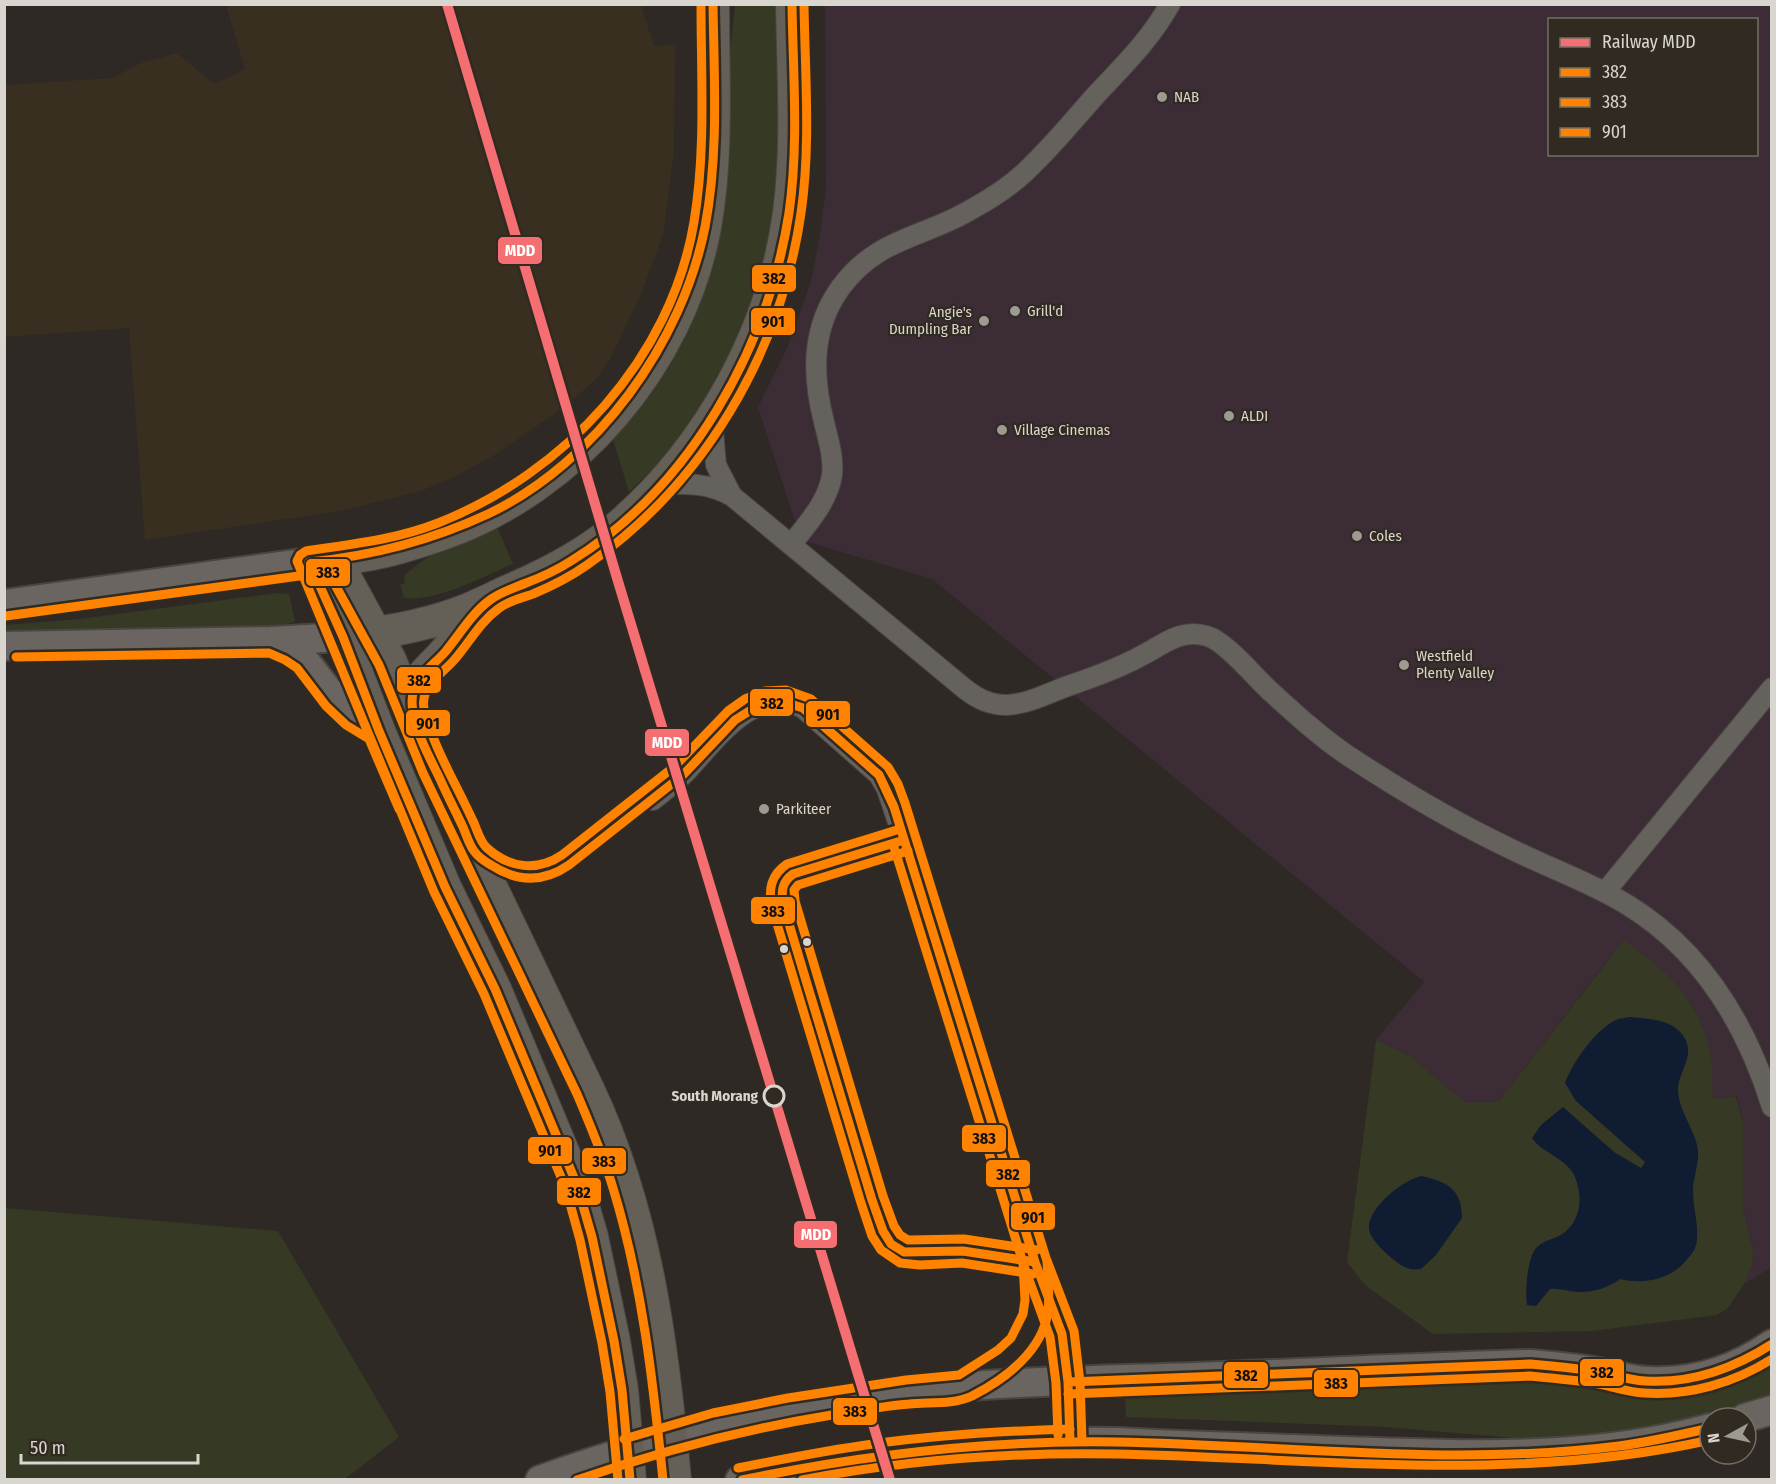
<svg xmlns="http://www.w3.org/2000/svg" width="1776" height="1484" font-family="'Fira Sans Condensed',sans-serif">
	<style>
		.commercial { fill: #3b2c36; fill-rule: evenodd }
		.built { fill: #382f21 }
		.green { fill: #363923 }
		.water { fill: #0f1c32 }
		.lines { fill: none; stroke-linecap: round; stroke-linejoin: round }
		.street-casing { stroke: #494540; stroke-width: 22 }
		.secondary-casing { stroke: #494540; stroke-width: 32 }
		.primary-casing { stroke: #494540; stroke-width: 34 }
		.street { stroke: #65625e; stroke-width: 20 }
		.secondary { stroke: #6a6560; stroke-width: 28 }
		.primary { stroke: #656057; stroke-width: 32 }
		.bus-1-casing { stroke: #312a21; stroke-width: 14 }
		.bus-2-casing { stroke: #312a21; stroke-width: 14 }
		.bus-3-casing { stroke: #312a21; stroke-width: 14 }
		.bus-1 { stroke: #ff8200; stroke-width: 9 }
		.bus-2 { stroke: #ff8200; stroke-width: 9 }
		.bus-3 { stroke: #ff8200; stroke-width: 9 }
		.rail-1-casing { stroke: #312a21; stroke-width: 15 }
		.rail-1 { stroke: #f56f72; stroke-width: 10 }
		.poi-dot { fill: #9d9993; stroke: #312a21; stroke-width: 2 }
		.bus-dot { fill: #d9d5cf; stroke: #312a21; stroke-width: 2 }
		.stop-dot { fill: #312a21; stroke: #d9d5cf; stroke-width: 3 }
		.labels { text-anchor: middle; stroke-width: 4.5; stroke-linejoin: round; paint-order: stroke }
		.poi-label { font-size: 15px; fill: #d9d5cf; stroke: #312a21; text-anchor: start }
		.stop-label { font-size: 15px; font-weight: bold; fill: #d9d5cf; stroke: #312a21; text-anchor: end }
		.line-badge { stroke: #312a21; stroke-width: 2 }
		.badge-label { font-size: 16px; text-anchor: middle; font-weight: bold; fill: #fff }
		.pale-badge-label { font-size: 16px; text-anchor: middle; font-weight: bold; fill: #111 }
	</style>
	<rect width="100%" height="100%" fill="#2e2924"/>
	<path class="commercial" d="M825,5H1771V1268L1744,1284L1752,1266L1753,1251L1743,1208V1124L1737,1096L1713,1099L1710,1054L1611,956L1499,1101L1466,1103L1410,1056L1376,1040L1424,982L932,579L801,540L758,407L788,346L803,304L812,277L820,234L826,188ZM1550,20H1756V154H1550Z"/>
	<path class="built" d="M226,5H641L654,46L675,45L674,152L663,235L640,297L610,359L598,377L566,406L493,456L454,477L421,491L340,511L145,540L129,328L5,337V85L112,78L141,63L177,53L214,84L245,69Z"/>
	<path class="green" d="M735,5H780L781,149L771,237L750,314L720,378L681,437L657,465L629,492L612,436L650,388L727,85Z
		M496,525L513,564C482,577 437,602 404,598L400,585L405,583L404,576C430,551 463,540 496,525Z
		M278,593L289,594L295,621L286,625L213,629L94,630L5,636V625L79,619Z
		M1624,940C1667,971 1698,998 1710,1052C1713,1067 1712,1083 1713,1099L1736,1096L1743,1124V1208L1753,1251L1752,1266L1744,1284L1728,1308L1717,1315L1592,1331L1433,1334L1365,1285L1347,1262L1376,1040L1410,1056L1466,1103L1499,1101Z
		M5,1208L278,1231L399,1437L345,1479H5Z
		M1771,1360V1396L1703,1417L1621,1434L1539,1440L1386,1427L1126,1417L1125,1393L1520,1378Z"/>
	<path class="water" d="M1630,1017C1649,1019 1673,1019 1684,1037C1696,1056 1678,1072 1678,1089C1678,1109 1693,1127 1697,1145C1701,1160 1693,1176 1693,1191C1693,1209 1700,1228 1696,1245C1695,1250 1692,1253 1689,1257C1673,1279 1645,1285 1620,1279C1608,1288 1594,1292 1579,1292C1569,1292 1561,1288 1550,1289L1536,1306L1527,1305C1525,1291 1527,1264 1534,1251C1542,1239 1556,1240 1565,1232C1581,1219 1583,1196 1575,1177C1567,1158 1543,1154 1532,1138L1541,1125L1563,1107L1614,1152L1641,1168L1645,1162L1576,1101L1565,1083C1573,1062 1595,1030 1616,1020C1620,1018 1626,1018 1630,1017Z
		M1422,1176C1448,1182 1462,1190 1462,1218L1436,1255L1421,1269C1417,1269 1411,1270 1407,1268C1396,1264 1370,1241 1369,1229C1367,1208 1404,1179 1422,1176Z"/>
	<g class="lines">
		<defs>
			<path id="street" d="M712,419L716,465L732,496
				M661,485C686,483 709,483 732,496L965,689C978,699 990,705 1007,705C1027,704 1047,694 1065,687C1091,678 1117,669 1141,656C1163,645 1180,628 1207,636C1225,641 1253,675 1268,689C1293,712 1319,736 1347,755C1400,790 1454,822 1511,849C1549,868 1590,882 1626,904C1702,950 1746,1023 1772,1107
				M791,545C807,524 828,502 832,475C834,457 828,439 824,422C812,375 811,328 841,287C878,237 924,238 972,209C990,199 1009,187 1024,173C1050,149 1072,122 1095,96C1122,67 1151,39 1170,4
				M653,800C664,791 675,783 685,773C714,743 754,682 803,708L879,775L887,789L904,840
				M1605,892L1772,688"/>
			<path id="secondary" d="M4,604L309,562
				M271,641C308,653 309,670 333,696C347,711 362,721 379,731
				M4,646L271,641L343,637
				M1745,1418L1772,1410
				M540,1480C659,1437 781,1408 907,1392C1011,1380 1118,1380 1223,1376C1326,1372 1428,1367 1530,1364C1553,1366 1577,1368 1599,1372C1616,1375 1632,1381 1650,1381C1695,1383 1735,1370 1772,1344
				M740,1480C779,1472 818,1463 858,1458C944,1445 1031,1441 1118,1442C1194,1446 1269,1448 1345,1451C1467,1455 1592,1461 1710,1428"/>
			<path id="primary" d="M335,559L390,660L434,768L588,1089C646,1211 663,1347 675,1480
				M358,635C396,631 434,623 469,609C481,604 493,598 506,592C546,575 586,555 619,526C709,448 773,332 789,213C798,145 793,74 792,4
				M412,712C411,679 426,674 445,652C458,637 471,621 484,605
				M630,1480L622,1390L614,1341L592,1237L577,1185L495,989L445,887L379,731L343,637L309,562C330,560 351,558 372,554C395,550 419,542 442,534C573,488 680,364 705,227C718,154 713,78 713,4"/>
		</defs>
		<use href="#street" class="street-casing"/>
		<use href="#secondary" class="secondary-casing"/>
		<use href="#primary" class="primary-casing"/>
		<use href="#street" class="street"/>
		<use href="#secondary" class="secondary"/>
		<use href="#primary" class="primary"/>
		<defs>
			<path id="bus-1" d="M792,4C793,73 799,144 789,213C768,348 690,488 571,561C557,570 542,577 526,583C514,588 501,592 490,600C472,613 460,634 446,651C436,663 420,673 414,689C405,715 429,756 440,779C447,795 455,810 462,825C466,833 468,843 474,851C478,857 484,861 491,865C517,882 543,883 569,865L683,775L735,720L751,710L767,703L784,702L803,708L879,775L894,807L1035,1262L1062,1334L1068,1382L1070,1441
				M904,840L793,874C782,882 781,891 783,904L872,1200L883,1231L891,1244L904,1252L963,1251L1035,1262
				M1068,1382L1530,1364C1553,1366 1576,1368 1599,1372C1614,1375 1629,1380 1645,1381C1691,1384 1733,1369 1772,1344
				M630,1480L622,1390L614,1341L592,1237L577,1185L495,989L445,887L379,731L343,637L309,562C372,556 430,541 488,514C597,462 682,343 705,227C719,154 714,78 713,4
				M742,1480C866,1454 990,1440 1116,1442C1283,1445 1453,1467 1619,1446C1650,1442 1680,1435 1710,1428"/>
			<path id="bus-2" d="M6,616L328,572L379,665L423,773L577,1094C590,1125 603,1155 613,1188C642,1283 653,1381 663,1480
				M16,657L269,653L285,660L297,668L326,706L346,725L369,739L399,809
				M900,829L787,864C771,875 768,889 772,907L861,1203L872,1236L881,1250L900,1263L920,1265L962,1263L1033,1274
				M893,844L1024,1266L1050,1337L1056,1383L1058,1435
				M1068,1394L1530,1376C1551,1378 1573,1380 1594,1383C1611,1386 1627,1392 1644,1393C1689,1396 1734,1383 1772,1359
				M577,1480C661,1451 745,1429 832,1415C858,1411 883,1406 909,1404C929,1402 953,1405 972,1396C1005,1379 1043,1351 1048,1311C1050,1295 1048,1278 1047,1261
				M802,1480C905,1460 1011,1452 1116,1454C1314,1458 1516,1484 1710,1440"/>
			<path id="bus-3" d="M804,4C805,74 811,145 801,213C781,353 703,485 587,565C570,577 552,586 533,594C521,598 508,601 498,609C480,622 469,643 455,659C446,670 432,678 426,692C423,698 423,706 425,713C435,750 456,784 472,819C477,828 479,841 487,848C509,868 537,872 562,855L675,766L728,711L745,699L765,691L786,690L811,699L888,767L898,784L905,803L1046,1258L1074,1331L1080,1382L1082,1441
				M908,851L798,885L794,890L795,901L883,1196L894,1226L900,1235L908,1240L964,1239L1037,1250
				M624,1439L713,1413L788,1398L906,1380L959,1375L998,1350L1011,1338L1023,1314L1025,1300L1023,1263
				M738,1468C783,1459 828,1450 873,1444C938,1435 1004,1431 1070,1429
				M618,1480L610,1392L602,1343L580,1240L566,1189L484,994L434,892L297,561L300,555L306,551C351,544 395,540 438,523C565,473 671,359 694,222C706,150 701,77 701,4"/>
		</defs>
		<use href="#bus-1" class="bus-1-casing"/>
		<use href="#bus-2" class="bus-2-casing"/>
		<use href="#bus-3" class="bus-3-casing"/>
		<use href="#bus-1" class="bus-1"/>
		<use href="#bus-2" class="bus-2"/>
		<use href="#bus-3" class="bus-3"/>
		<defs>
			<path id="rail-1" d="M447,4L617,578L890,1480"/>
		</defs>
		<use href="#rail-1" class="rail-1-casing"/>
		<use href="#rail-1" class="rail-1"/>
	</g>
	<g class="poi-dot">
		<circle cx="1162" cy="97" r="6"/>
		<circle cx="1015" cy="311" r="6"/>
		<circle cx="984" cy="321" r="6"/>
		<circle cx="1229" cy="416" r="6"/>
		<circle cx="1002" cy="430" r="6"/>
		<circle cx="1357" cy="536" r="6"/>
		<circle cx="1404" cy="665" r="6"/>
		<circle cx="764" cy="809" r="6"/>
	</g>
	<g class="bus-dot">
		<circle cx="807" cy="942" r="5"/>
		<circle cx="784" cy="949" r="5"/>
	</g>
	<circle class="stop-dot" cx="774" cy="1096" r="10"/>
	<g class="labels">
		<g class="poi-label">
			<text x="1174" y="102">NAB</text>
			<text x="1027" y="316">Grill'd</text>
			<text x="972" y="317" text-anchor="end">Angie's<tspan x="972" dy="17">Dumpling Bar</tspan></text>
			<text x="1241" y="421">ALDI</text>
			<text x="1014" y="435">Village Cinemas</text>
			<text x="1369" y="541">Coles</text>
			<text x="1416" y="661">Westfield<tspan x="1416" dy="17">Plenty Valley</tspan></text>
			<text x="776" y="814">Parkiteer</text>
		</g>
		<g class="stop-label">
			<text x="758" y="1101">South Morang</text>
		</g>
	</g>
	<g class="line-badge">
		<rect x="497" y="236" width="46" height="29" rx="6" fill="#f56f72"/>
		<rect x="751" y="264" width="46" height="29" rx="6" fill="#ff8200"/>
		<rect x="750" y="307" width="46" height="29" rx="6" fill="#ff8200"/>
		<rect x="305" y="558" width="46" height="29" rx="6" fill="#ff8200"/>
		<rect x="396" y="666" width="46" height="28" rx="6" fill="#ff8200"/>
		<rect x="749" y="688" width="45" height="29" rx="6" fill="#ff8200"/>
		<rect x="805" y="700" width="46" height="28" rx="6" fill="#ff8200"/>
		<rect x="405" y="709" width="46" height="28" rx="6" fill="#ff8200"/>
		<rect x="644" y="728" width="46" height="29" rx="6" fill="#f56f72"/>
		<rect x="750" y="896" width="46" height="29" rx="6" fill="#ff8200"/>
		<rect x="961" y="1124" width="46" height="29" rx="6" fill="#ff8200"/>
		<rect x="527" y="1136" width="46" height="29" rx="6" fill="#ff8200"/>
		<rect x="581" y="1147" width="46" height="28" rx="6" fill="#ff8200"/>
		<rect x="985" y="1159" width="46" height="29" rx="6" fill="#ff8200"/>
		<rect x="556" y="1177" width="46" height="29" rx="6" fill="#ff8200"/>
		<rect x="1010" y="1202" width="46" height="29" rx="6" fill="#ff8200"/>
		<rect x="793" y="1220" width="45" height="29" rx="6" fill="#f56f72"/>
		<rect x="1579" y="1358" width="46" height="29" rx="6" fill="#ff8200"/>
		<rect x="1223" y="1361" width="46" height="28" rx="6" fill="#ff8200"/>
		<rect x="1313" y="1369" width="46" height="29" rx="6" fill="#ff8200"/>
		<rect x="832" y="1397" width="46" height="29" rx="6" fill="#ff8200"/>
	</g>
	<g class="badge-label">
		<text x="520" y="256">MDD</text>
		<text x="667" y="748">MDD</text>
		<text x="816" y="1240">MDD</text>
	</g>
	<g class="pale-badge-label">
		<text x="774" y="284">382</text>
		<text x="773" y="327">901</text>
		<text x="328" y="578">383</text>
		<text x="419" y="686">382</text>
		<text x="772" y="709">382</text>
		<text x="828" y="720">901</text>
		<text x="428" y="729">901</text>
		<text x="773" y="917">383</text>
		<text x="984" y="1144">383</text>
		<text x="550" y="1156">901</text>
		<text x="604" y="1167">383</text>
		<text x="1008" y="1180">382</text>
		<text x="579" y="1198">382</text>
		<text x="1033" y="1223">901</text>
		<text x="1602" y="1378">382</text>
		<text x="1246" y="1381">382</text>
		<text x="1336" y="1389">383</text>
		<text x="855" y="1417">383</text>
	</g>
	<rect width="1776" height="1484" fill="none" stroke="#d9d5cf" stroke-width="12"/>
	<rect x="1548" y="18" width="210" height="138" fill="#312a21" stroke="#746e67" stroke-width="1.5"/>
	<rect x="1560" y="38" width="30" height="9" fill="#f56f72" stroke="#746e67" stroke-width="1.5"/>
	<text x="1602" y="48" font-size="18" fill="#d9d5cf">Railway MDD</text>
	<rect x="1560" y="68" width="30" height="9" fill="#ff8200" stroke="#746e67" stroke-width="1.5"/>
	<text x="1602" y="78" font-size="18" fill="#d9d5cf">382</text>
	<rect x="1560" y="98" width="30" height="9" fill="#ff8200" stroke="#746e67" stroke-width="1.5"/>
	<text x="1602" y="108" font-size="18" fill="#d9d5cf">383</text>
	<rect x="1560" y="128" width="30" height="9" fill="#ff8200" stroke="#746e67" stroke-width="1.5"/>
	<text x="1602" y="138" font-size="18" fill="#d9d5cf">901</text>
	<g transform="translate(1728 1436) rotate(262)"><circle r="28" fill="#312a21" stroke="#746e67" stroke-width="1.5"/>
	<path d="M0-4.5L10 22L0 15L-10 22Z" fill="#9d9993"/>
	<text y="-9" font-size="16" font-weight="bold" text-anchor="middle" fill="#d9d5cf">N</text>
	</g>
	<path d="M21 1454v9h177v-9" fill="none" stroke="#d9d5cf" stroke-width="3"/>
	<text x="30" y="1454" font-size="18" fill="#d9d5cf" stroke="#312a21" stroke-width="4.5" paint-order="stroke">50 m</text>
</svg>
